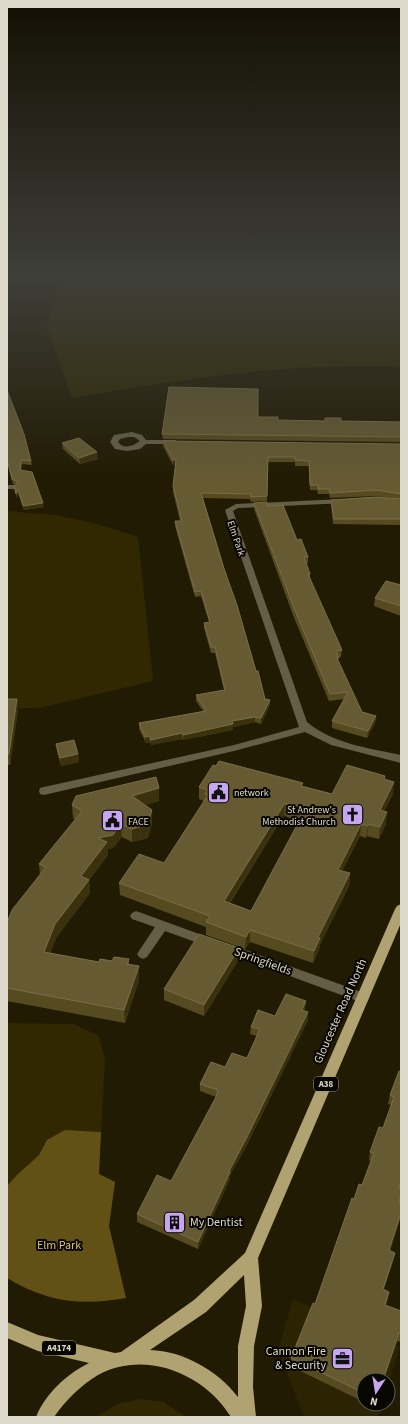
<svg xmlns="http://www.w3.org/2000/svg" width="408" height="1424" font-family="'Source Sans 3',sans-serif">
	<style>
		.built { fill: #2b2302 }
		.green { fill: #312701 }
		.forest { fill: #615114 }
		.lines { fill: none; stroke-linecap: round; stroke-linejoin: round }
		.minor { fill: #655e47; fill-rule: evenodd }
		.primary { fill: #b0a271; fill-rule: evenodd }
		.wall { fill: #564b20; fill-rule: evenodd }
		.shaded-wall { fill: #3b310d }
		.building { fill: #655a32; stroke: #786e4a; fill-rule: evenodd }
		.labels { text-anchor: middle; stroke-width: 4; stroke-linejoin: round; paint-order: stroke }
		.shield { fill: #080601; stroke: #9d9a8e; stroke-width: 1 }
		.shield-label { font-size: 9px; font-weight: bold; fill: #ddd9ca }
		.street-label { font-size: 10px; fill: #ddd9ca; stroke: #080601 }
		.poi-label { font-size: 10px; fill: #ddd9ca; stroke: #080601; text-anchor: start }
		.near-street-label { font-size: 12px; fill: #ddd9ca; stroke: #080601 }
		.near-poi-label { font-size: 12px; fill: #ddd9ca; stroke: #080601; text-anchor: start }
		.near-park-label { font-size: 12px; fill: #dac26c; stroke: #080601 }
	</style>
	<rect width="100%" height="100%" fill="#221b03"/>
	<path class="built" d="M293,1299L400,1347L388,1386V1380H364V1404H383L378,1417H304L278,1350Z"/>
	<path class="green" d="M63,278H401V367C290,362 181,379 72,398L46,325Z
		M7,511L55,515L94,523L138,537L153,681L39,708H7Z
		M7,1023L73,1024L98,1035L105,1058L99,1174L115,1182L109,1226L126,1298C82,1306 46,1302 7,1278Z
		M140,1399L163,1402L187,1417H96L117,1404Z"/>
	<path class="forest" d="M65,1130L101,1132L99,1174L115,1182L109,1226L126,1298C82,1306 46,1302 7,1278V1186L17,1175L39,1155L47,1140Z"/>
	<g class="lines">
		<path class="minor" d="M132,432L142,435L146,440H175L179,442L175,444H146L140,449L127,451L115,449L110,442L114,435ZM128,437H134L140,441C133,446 124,450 118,442L120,439Z
			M7,485H14L18,487L14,489H7Z
			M343,499H346V503L238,508L233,511L307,722C333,744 369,748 401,755V763L331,745L305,732L234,751L44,795L40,794L39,791L40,788L44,787L234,745L299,727L225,510L236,504Z
			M136,911L213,939L215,942L213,945L209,947L165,931L147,957L143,959L139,957L137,954L155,927L132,919L130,916L132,913Z
			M226,943L367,994L369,998L367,1002L363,1003L222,951L220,948L222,945Z"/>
		<path class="primary" d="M401,904V923L258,1258L262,1306L254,1346L253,1387L256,1417H231C205,1374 145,1349 98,1375C80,1386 66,1400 54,1417H36C45,1394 67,1374 89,1363L38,1351L7,1338V1322L38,1335L115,1353L121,1352L194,1300L245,1253L395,909L397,906ZM244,1275L246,1306L238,1346V1397C218,1371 184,1351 150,1350L206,1312Z"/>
	</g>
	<path class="wall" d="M7,390L31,461L32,465L22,464L21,471L44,507L24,510L18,493L17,498L14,486L16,485L13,484L7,461Z
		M258,417L278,420L325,421V418L341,421L401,422V442L163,439L162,434Z
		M163,441L401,444V499L375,496L330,498L329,494H318L317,490H310L309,466H295V462H268L267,501L251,502L250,499L203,498L256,671L265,699L270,700V705L261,724L255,722L233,727V730L183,740L182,739L151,745L150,742L146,743L139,729V723L203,711L196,701V695L224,690L215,653H211L204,628V623L209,622L201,596L195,597L175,526V521H180L173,492L175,465H173L163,446Z
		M62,443L98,459L80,464L63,449Z
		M401,499V525L333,524L331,505V500Z
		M254,503L267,506L297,540L308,557V563H306L310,574V579L342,650L341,657H338V661L362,712L376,716L375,723L367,738L332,728V721L344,699L329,701L293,615L254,509Z
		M401,585V616L374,606L375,598Z
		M7,699L18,710L10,765H7Z
		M56,744L78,754L79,762L61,766L57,752Z
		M385,779L393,794L384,811L386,824L379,839L367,836L366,838L360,836L342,871L350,873L349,886L320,944L319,950L313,963L250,942L245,949L206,935V927L120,895L119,883L164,863L204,801L199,799V787L303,783L302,786L332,794ZM284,815L298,823L251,911L230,903Z
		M159,788V801L145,805L152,810V823L148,838L132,842L122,837L113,848L108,849V855L89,880L90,893L56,938L50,953L99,962L129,959V965L139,980L125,1023L7,1001V923L40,875L39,864L75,820L73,818L72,805Z
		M239,948V959L204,1016L164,1000V989Z
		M306,1001L305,1008L304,1011L308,1020L247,1145L230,1175V1179L198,1249L137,1222V1214L171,1181L216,1097L200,1091V1084L225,1067L247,1058L257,1036L250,1034L251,1027Z
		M401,1072V1186L400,1189V1202L401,1203V1216L390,1251L393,1261L384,1289L389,1292L386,1305L401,1311V1342L397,1341L384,1380H364V1402L290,1366L291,1358L315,1304L354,1199L362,1185L371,1161L369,1160L370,1152L383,1128L391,1105L388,1104L390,1095Z
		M369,1404H376L375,1407Z"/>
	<path class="shaded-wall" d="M9,278H11L7,287V282Z
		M97,452L98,459L80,464L79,458Z
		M173,460H176V465H173Z
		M18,489V493L17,498L16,494Z
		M43,503L44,507L24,510L23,506Z
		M17,699L18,710L10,765L9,754Z
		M270,700V705L261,724V718Z
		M376,716L375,723L367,738L368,731Z
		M255,717V722L233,727V730L183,740V735L232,721Z
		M182,733V739L151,745V740Z
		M149,736L150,742L146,743L145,737Z
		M78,754L79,762L61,766L60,758Z
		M394,782L393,794L378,822L380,810Z
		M159,788V801L133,809L132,796Z
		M285,803L284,815L223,913L224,901Z
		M152,810V823L148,838L132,842V829Z
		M387,812L386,824L379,839L380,827Z
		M121,824L122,837L113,848L108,849V855L89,880L90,893L56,938L45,965L44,952L55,924L81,876L98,838Z
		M361,824L360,836L337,882L338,870Z
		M369,824L367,836L366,838L368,826Z
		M350,873L349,886L320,944L319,950L313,963L314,951L318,937Z
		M250,930V942L245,949L246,937Z
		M239,948V959L204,1016V1005Z
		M139,966V980L125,1023L124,1010Z
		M306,1001L305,1008L301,1017L302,1010Z
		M308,1012V1020L247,1145L230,1175V1179L198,1249V1242L229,1171Z
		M401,1213V1216L387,1259L389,1250Z
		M395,1253L393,1261L381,1297L383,1289Z
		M389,1292L388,1300L383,1313L385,1305Z
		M399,1333L397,1341L384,1380H383Z"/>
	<path class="building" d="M169,387L258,389V417H278V420L325,421V418H341V421L401,422V437L162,434Z
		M7,390L24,434L31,461L21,460L20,470L32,472L43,503L23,506L18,489L16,494L14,486L19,482L12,479L7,459Z
		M79,438L97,452L79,458L62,443Z
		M163,441L401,444V494L376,490L330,493L329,489H318V485H310L309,461L295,460V457H268L267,496L251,497L250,494L201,493L224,569L237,605L256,671H258L265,699L270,700L261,718L255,717L232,721L233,724L183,735L182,733L151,740L149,736L145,737L139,723L206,711L196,695L225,690L215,647H211L204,623L210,622L201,591L195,592L175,521H182L173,486L176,460H173Z
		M376,497L401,499V519H334L331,500Z
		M267,502V506L283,505L297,540L301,539L308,557H304L310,574H308L342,650L336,651L339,658H337L362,712L376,716L368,731L332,721L348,692L330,694L294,608L254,503Z
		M386,581L401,585V606L375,598Z
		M7,699H17L9,754H7Z
		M74,740L78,754L60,758L56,744Z
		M219,761L303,783L301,786L332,794L347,765L385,776L384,779L394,782L380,810L387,812L380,827L369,824L368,826L361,824L338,870L350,873L318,937L320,938L314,951L250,930L246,937L206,922L210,916L119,883L139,854L164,863L208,795L205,794L208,790L199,787L213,765L216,766ZM285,803L303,814L251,911L224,901Z
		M156,777L159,788L132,796L152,810L147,825L132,829L121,824L113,835L98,838L107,842L81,876L89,880L55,924L44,952L99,962L100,959L112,961L114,957L129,959L127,964L139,966L124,1010L7,988V923L12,910L46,867L39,864L82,811L72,805L76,796Z
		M199,934L239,948L204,1005L164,989Z
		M286,994L306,1001L302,1010L308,1012L247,1137L229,1171L230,1172L198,1242L137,1214L157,1175L171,1181L216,1097L218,1090L200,1084L211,1062L225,1067L232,1053L247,1058L260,1029L251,1027L258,1010L275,1016Z
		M399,1071L401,1072V1182L399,1188L401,1189V1195L399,1202L401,1203V1213L389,1250L395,1253L383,1289L389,1292L385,1305L401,1311V1333H399L383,1380H364V1393L291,1358L313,1303L315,1304L352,1198L354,1199L359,1184L362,1185L374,1153L370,1152L379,1127L383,1128L394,1097L390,1095Z"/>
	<linearGradient id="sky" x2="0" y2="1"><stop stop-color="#130f02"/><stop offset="0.58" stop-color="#3e3f39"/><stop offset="1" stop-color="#3e3f39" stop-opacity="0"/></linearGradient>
	<rect width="408" height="477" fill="url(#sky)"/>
	<defs>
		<symbol id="civic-square" viewBox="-11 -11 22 22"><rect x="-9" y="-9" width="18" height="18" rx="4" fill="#c6a6f0" stroke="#080601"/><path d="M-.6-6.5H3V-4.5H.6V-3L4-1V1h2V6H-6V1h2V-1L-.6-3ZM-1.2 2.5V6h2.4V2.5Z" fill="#111"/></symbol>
		<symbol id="church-square" viewBox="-11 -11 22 22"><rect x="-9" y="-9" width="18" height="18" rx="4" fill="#c6a6f0" stroke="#080601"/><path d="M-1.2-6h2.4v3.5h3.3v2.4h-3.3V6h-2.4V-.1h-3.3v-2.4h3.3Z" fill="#111"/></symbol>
		<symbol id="building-square" viewBox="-11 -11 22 22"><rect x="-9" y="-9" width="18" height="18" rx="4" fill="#c6a6f0" stroke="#080601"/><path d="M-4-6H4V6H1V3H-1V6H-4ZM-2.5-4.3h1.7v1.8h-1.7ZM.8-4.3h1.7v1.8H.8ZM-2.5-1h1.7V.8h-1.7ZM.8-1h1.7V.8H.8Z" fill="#111"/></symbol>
		<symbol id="office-square" viewBox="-11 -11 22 22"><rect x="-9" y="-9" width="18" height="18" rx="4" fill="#c6a6f0" stroke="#080601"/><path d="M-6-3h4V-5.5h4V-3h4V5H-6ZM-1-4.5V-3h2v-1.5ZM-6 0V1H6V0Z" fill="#111"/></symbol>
	</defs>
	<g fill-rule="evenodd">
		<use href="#civic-square" x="206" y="780" width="25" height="25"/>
		<use href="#church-square" x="340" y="802" width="25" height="25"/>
		<use href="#civic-square" x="100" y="808" width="25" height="25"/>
		<use href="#building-square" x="162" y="1210" width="25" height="25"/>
		<use href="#office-square" x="330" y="1346" width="25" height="25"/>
	</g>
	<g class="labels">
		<g class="shield">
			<rect x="314" y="1077" width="24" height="14" rx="3"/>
			<rect x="42" y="1341" width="34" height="14" rx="3"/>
		</g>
		<g class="shield-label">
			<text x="326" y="1087">A38</text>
			<text x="59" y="1351">A4174</text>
		</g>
		<g class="street-label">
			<text transform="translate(237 538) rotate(71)" y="4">Elm Park</text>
		</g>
		<g class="poi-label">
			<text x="234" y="796">network</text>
			<text x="336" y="813" text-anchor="end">St Andrew's<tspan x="336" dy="12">Methodist Church</tspan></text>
			<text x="128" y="825">FACE</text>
		</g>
		<g class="near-street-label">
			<text transform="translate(263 961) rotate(20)" y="4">Springfields</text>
			<text transform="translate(340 1011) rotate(-66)" y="4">Gloucester Road North</text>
		</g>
		<g class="near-poi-label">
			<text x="190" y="1226">My Dentist</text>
			<text x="326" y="1355" text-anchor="end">Cannon Fire<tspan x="326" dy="14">&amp; Security</tspan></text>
		</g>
		<g class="near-park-label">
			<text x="59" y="1249">Elm Park</text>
		</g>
	</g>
	<rect width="408" height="1424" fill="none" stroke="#ddd9ca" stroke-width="16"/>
	<g transform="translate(376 1392) rotate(192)"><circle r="19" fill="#080601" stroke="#5d5a51"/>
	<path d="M0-3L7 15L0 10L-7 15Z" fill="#c6a6f0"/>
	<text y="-6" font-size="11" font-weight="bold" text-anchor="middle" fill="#ddd9ca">N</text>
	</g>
</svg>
